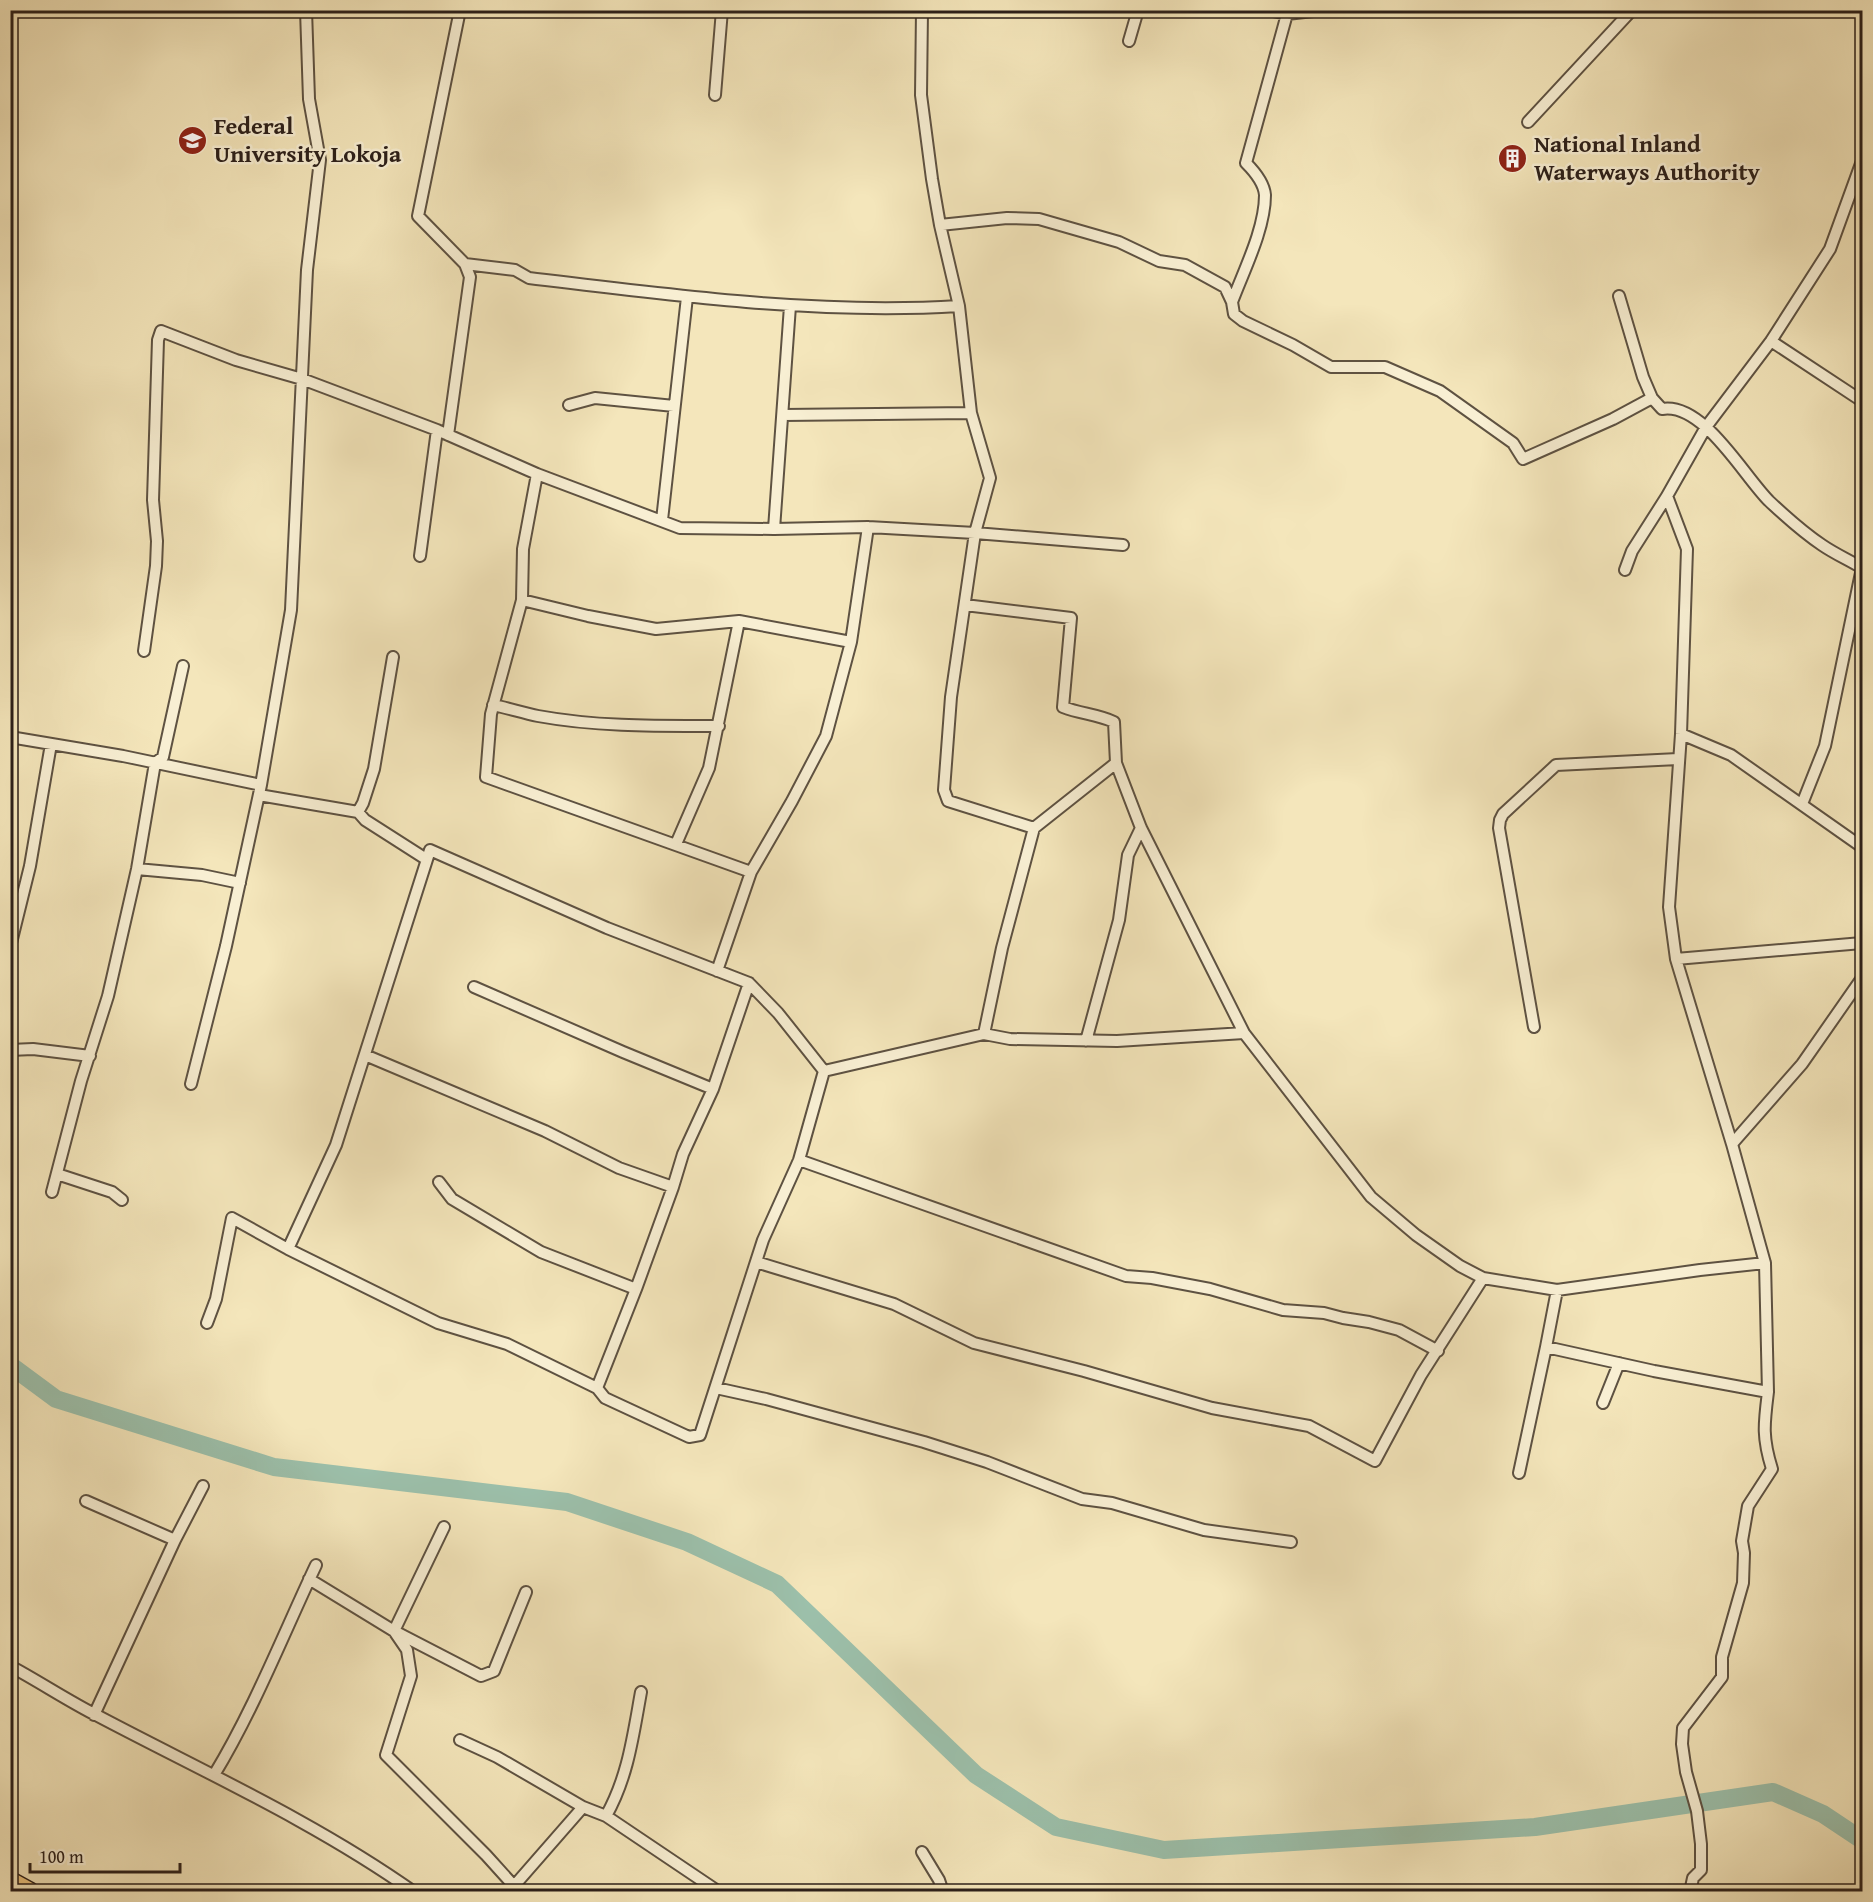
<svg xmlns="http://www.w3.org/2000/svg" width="1873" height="1902" font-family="'Gentium Book Plus',serif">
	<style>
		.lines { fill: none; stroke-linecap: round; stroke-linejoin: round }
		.river { stroke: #9cc0ab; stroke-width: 18 }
		.minor-casing { stroke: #5e5242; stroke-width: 14 }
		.trunk-casing { stroke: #2c201a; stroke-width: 21 }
		.minor { stroke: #f8efd3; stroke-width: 10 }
		.trunk { stroke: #eac37e; stroke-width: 18 }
		.labels { text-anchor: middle; stroke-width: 5; stroke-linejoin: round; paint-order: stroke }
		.poi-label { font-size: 24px; font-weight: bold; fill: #2c201a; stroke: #f8efd3; text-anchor: start }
	</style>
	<rect width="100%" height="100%" fill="#f4e6bb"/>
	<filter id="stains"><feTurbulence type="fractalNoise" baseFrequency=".00333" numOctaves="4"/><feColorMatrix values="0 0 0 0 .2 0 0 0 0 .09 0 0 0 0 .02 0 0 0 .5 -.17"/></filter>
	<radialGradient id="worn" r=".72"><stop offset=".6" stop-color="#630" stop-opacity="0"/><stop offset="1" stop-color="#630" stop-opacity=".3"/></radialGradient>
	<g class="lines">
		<path class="river" d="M10,1365L56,1399L274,1467L567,1502L687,1542L777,1584L976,1775L1056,1827L1164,1850L1535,1827L1773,1792L1823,1814L1862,1840"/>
		<defs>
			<path id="minor" d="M922,10L921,95L932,179L940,225L959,306L971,413L990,478L975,533L951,697L944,790L948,801L1034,828
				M1269,10L1287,14L1322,10
				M1129,41L1138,10
				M715,95L722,10
				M1528,122L1632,10
				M940,225L1007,218L1039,219L1119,242L1159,261L1185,265L1225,287L1232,302L1234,314L1243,321L1293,345L1331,367H1385L1440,391L1513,443L1523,459L1613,419L1652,398
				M465,264L515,270L529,278C672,295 815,315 959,306
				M1619,296L1643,377L1652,398L1662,409C1703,402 1743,475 1769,501C1785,516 1804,533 1822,545C1835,554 1849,560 1862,568
				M1232,302C1244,270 1265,229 1265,195C1264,183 1254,171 1246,163L1287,14
				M1771,341L1862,401
				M569,405L595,398L674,406
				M783,415L971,413
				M448,435L470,277L465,264L418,216L460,10
				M537,474L523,549L522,600L491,714L486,777L751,872
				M662,520L687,297
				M774,529L790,306
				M420,556L437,430
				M1625,570L1632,551L1667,496
				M522,600L588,616L656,629L739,621L851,642
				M965,605L1071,618L1063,707C1081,714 1097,714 1114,722L1116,763
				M144,651L156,566L157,541L153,500L158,340L161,331L236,360L302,379L437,430L537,474L680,528L774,529L868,527L975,533L1123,545
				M493,705C508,708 523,713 538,716C598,727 659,726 719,726
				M1681,734L1731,755L1862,847
				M10,737L123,756L261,785L291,610L307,270L320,160L309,99L306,10
				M259,795L358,812L365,820L426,859
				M1802,804L1825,746L1862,568
				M358,812L363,803L374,769L393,657
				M676,844L709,768L739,621
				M137,869L202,875L240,883
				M10,947L30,866L51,744
				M1676,959L1862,943
				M717,971L751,872L792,801L826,736L851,642L868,527
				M474,987L623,1052L713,1089
				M1534,1027L1499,828L1500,820L1503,814L1556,765L1678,759
				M984,1034L1002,948L1034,828L1116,763L1141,828L1244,1033L1371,1197L1416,1235L1460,1266L1483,1278L1557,1290L1700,1270L1765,1263
				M1086,1041L1119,920L1128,855L1141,828
				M10,1050L33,1049L90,1056
				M365,1055L545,1131L619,1168L673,1187
				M824,1071L984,1034L1010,1039L1117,1041L1244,1033
				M191,1084L226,946L261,785
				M1732,1144L1802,1064L1862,978
				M799,1160L1126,1276L1152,1278L1210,1289L1283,1310L1324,1313L1343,1318L1369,1322L1399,1330L1438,1351
				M57,1174L112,1192L122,1200
				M439,1182L452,1199L541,1252L636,1289
				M52,1192L81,1081L108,996L137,869L155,763L163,757L183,666
				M288,1249L336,1145L430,850L607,928L749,983L778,1013L824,1071
				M756,1262L894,1304L974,1343L1084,1371L1212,1408L1309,1426L1375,1461L1421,1375L1483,1278
				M1557,1290L1546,1347L1654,1371L1768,1392L1765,1263L1732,1144L1676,959L1669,907L1681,734L1687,549L1667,496L1706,427L1771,341L1830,249L1862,161
				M207,1323L216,1299L232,1218L288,1249L438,1323L507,1344L597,1388L605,1398L689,1437L700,1435L763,1240L799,1160L824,1071
				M597,1388L636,1289L673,1187L683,1154L713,1089L749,983
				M716,1388L766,1399L924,1442L987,1462L1082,1499L1112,1503L1204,1530L1291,1542
				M1603,1403L1619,1363
				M1519,1473L1546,1347
				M86,1501L175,1540
				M444,1527L394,1631L407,1650L411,1676L386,1755L486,1855L514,1886L510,1892
				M309,1579L394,1631L481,1676L494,1671L526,1592
				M10,1666C40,1682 68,1701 98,1716C204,1772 315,1822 414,1892
				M94,1715L175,1540L203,1486
				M460,1740L497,1757L583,1807
				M214,1775C254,1709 283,1635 316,1565
				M606,1816C628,1777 633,1736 641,1692
				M922,1852L939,1880L943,1892
				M514,1886L583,1807L606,1816L719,1892
				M1690,1892L1693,1878L1701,1870V1844L1697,1811L1686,1772L1682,1744L1683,1728L1722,1677V1657L1743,1583L1744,1553L1742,1541L1748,1506L1772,1469C1762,1437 1764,1424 1768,1392"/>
			<path id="trunk" d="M10,1881L30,1892"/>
		</defs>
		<use href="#minor" class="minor-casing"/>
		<use href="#trunk" class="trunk-casing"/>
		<use href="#minor" class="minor"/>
		<use href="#trunk" class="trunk"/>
	</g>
	<defs>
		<symbol id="university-disc" viewBox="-11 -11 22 22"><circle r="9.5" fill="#8f2418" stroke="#f8efd3"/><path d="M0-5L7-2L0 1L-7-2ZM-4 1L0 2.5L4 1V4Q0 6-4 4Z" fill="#fff"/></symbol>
		<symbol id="building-disc" viewBox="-11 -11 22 22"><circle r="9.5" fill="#8f2418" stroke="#f8efd3"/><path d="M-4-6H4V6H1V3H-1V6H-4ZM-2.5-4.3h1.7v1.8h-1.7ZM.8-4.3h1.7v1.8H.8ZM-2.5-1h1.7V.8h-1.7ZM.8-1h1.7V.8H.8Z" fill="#fff"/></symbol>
	</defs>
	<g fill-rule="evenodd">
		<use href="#university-disc" x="176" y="124" width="33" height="33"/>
		<use href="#building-disc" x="1496" y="142" width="33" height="33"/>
	</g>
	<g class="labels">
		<g class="poi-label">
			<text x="214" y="134">Federal<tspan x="214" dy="28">University Lokoja</tspan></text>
			<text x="1534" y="152">National Inland<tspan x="1534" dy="28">Waterways Authority</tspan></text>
		</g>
	</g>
	<rect width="1873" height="1902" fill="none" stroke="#f4e6bb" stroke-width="36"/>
	<rect x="12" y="12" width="1849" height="1878" fill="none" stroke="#2c201a" stroke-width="3"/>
	<rect x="18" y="18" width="1837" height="1866" fill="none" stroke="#2c201a" stroke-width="1.5"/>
	<path d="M30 1863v9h150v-9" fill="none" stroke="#2c201a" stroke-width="3"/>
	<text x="39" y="1863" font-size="18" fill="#2c201a" stroke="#f8efd3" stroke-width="4.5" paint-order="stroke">100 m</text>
	<rect width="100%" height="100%" filter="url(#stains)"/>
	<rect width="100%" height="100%" fill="url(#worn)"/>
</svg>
